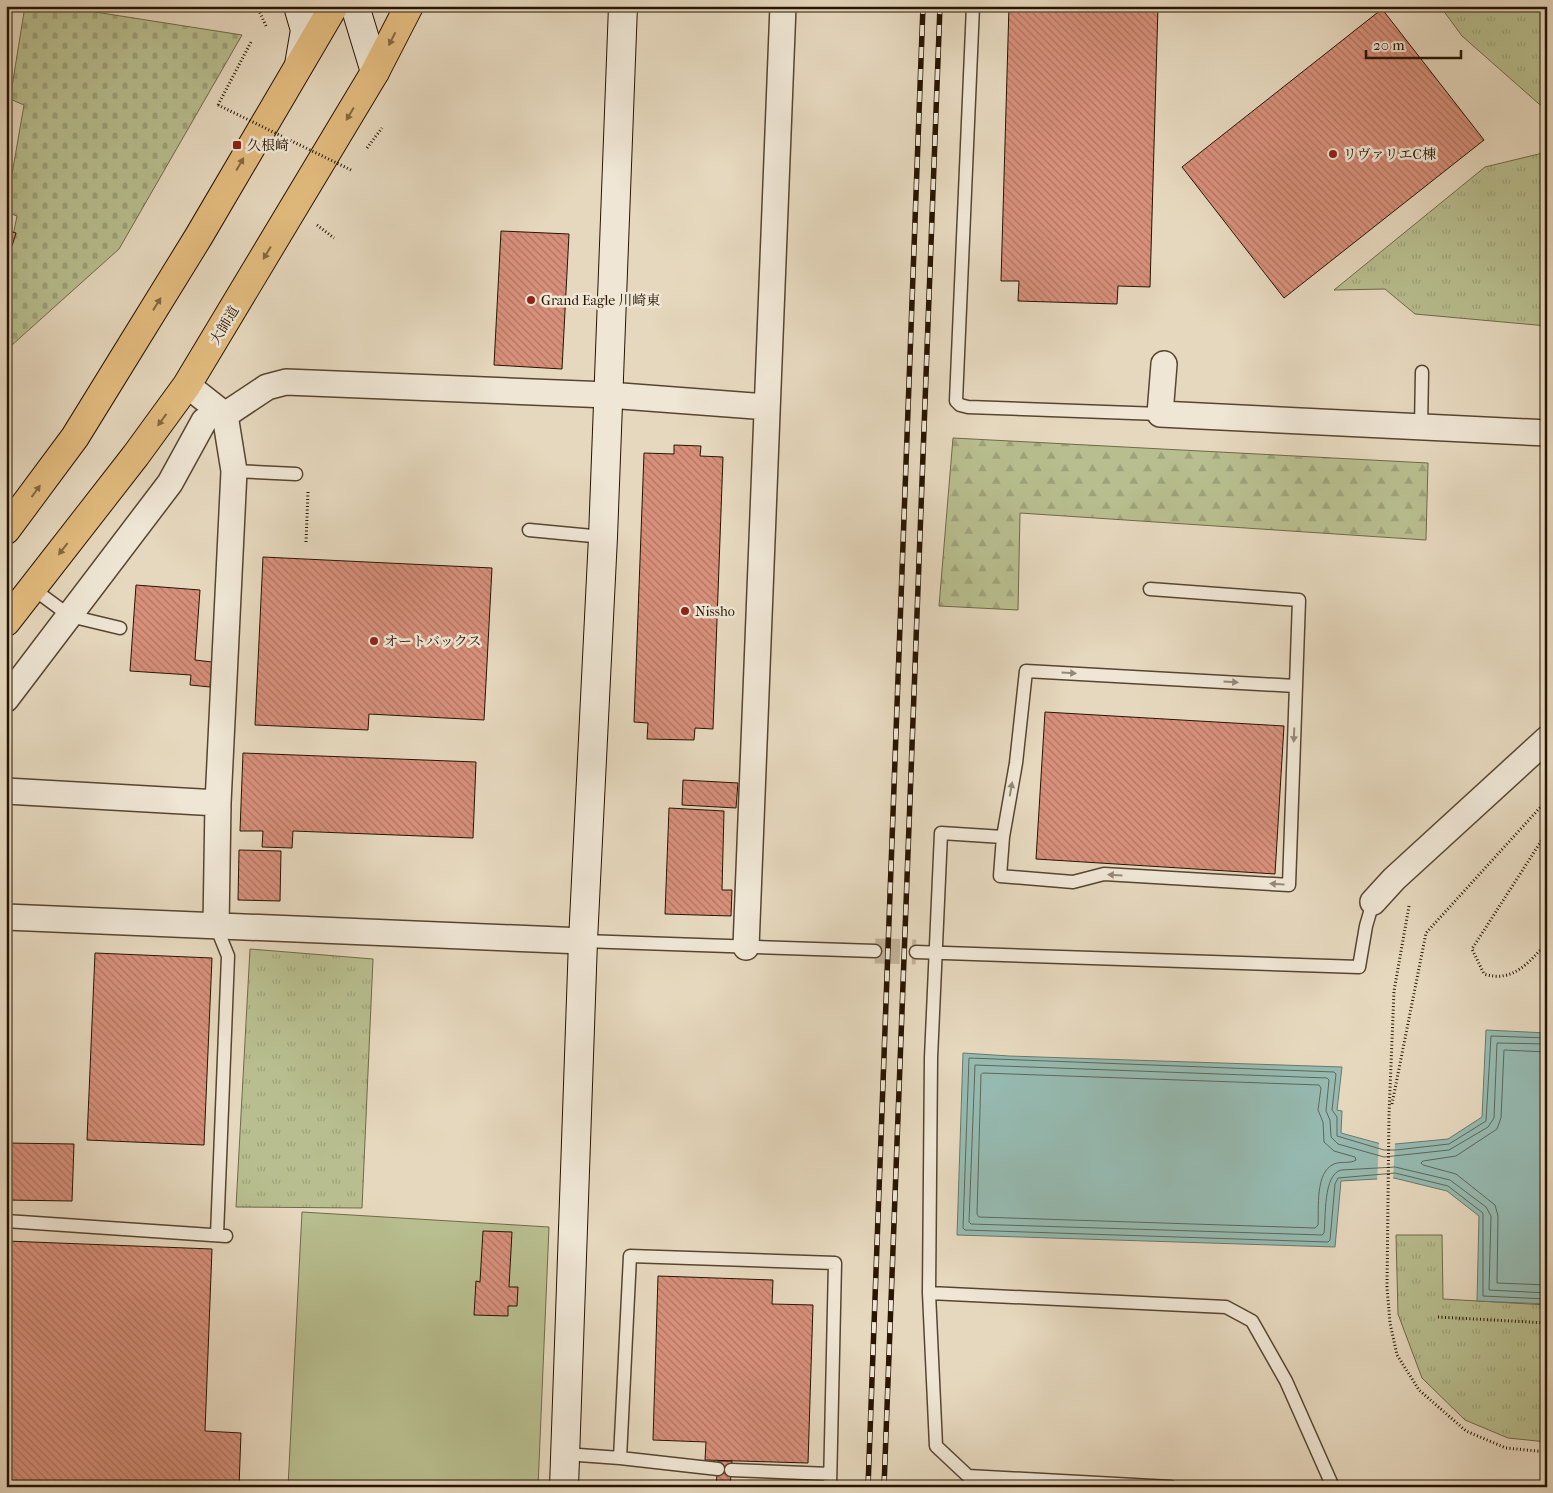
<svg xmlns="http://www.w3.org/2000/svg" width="1553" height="1493" font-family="'IM FELL French Canon','Noto Serif JP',serif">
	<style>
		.grass { fill: url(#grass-tufts); stroke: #706948 }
		.forest { fill: url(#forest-firs); stroke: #706948 }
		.cemetery { fill: url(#cemetery-stones); stroke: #706948 }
		.garden { fill: #b8be8f; stroke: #706948 }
		.water { fill: #96bab1; stroke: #6a786b }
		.pier { fill: #e6d8be }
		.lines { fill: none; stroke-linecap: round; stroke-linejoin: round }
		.shore { stroke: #5e6759; stroke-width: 1 }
		.building { fill: url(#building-back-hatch); stroke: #271401 }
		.street-tunnel { stroke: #c0b198; stroke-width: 25; stroke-dasharray: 25 12; stroke-linecap: butt }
		.lane-casing { stroke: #574530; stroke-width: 15 }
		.street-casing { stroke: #574530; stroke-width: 28 }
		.secondary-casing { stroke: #271401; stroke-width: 30 }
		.highway-casing { stroke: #271401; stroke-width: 30 }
		.path { stroke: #271401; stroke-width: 3; stroke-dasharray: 1 2.5; stroke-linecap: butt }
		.lane { stroke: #efe6d5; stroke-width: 12 }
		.street { stroke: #efe6d5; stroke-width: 25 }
		.secondary { stroke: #efe6d5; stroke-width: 28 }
		.highway { stroke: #e3bc7f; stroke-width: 28 }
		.rail-casing { stroke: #271401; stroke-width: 5.5 }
		.rail { stroke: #efe6d5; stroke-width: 4; stroke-dasharray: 11; stroke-linecap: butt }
		.path-bridge { stroke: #271401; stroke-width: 3; stroke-dasharray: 1 2.5; stroke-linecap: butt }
		.oneway { fill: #856840 }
		.oneway2 { fill: #958876 }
		.poi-dot { fill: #8f2418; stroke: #efe6d5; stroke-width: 2 }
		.labels { text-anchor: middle; stroke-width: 5; stroke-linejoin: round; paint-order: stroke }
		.poi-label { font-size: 14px; fill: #271401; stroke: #efe6d5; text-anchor: start }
		.street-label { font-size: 14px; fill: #271401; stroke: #efe6d5 }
	</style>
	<defs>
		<pattern id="grass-tufts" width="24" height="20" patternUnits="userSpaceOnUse" patternTransform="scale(1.25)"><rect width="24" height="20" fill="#b8be8f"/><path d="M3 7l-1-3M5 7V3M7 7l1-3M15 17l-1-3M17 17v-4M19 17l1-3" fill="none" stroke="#9ea27a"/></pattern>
		<pattern id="forest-firs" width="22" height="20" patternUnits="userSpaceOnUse" patternTransform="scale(1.25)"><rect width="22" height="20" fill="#b8be8f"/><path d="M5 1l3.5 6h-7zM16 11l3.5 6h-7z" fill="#9ea27a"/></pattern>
		<pattern id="cemetery-stones" width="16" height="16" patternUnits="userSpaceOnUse" patternTransform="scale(1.25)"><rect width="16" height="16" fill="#b8be8f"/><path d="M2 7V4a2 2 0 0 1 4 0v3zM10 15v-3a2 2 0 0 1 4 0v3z" fill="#9ea27a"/></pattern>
		<pattern id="building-back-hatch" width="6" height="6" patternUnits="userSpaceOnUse" patternTransform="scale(1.25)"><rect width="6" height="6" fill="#d8907b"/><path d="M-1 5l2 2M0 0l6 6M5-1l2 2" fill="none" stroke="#af7462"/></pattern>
	</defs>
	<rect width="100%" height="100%" fill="#e6d8be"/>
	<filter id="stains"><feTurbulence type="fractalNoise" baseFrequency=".004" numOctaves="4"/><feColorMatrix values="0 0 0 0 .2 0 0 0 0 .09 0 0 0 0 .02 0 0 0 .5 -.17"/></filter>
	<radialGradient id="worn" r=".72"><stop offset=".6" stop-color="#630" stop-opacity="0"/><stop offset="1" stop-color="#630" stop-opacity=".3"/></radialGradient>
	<path class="grass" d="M1440,6H1547V111L1462,36Z
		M1547,152V326L1415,314L1385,289L1334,290L1485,167Z
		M250,949L373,959L362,1208L236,1207Z
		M1396,1235H1442L1443,1299L1547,1305V1442L1508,1438L1465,1420L1422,1378L1398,1314Z"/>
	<path class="forest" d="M953,438L1428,463L1426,540L1020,513L1018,610L939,606Z"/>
	<path class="cemetery" d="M25,6H57L242,35L119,249L12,345L6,343V270L17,216L6,212V209L24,105L10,99Z"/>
	<path class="garden" d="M302,1212L549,1227L538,1487H288Z"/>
	<path class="water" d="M1486,1030L1547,1033V1304L1477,1301L1479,1216L1447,1191L1394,1178L1341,1181L1335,1247L957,1235L963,1053L1009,1056L1342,1067L1337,1110L1342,1111L1341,1133L1385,1145L1448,1139L1482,1117Z"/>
	<path class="pier" d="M1379,1141L1395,1142L1393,1181L1377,1182Z"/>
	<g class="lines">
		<path class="shore" d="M1547,1038L1491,1036L1486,1121L1449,1144L1396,1150H1384L1337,1136V1117L1332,1110L1336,1074L1334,1072L969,1058L963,1228L965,1230L1328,1242L1330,1240L1335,1184L1338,1178L1395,1173L1448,1186L1483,1213V1296L1547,1299
			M1547,1044L1497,1043L1494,1118L1488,1127L1449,1150L1384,1157L1338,1144L1331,1137L1330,1120L1326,1111L1329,1080L1327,1078L975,1065L969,1222L971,1224L1322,1235L1324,1233C1326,1217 1323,1175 1341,1170L1395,1167L1450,1180L1486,1207L1491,1216L1489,1290L1547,1293
			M1547,1052L1504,1050L1501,1118L1497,1129L1456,1156L1423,1161L1421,1163L1423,1165L1456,1174L1495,1205L1498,1216L1497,1283L1547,1285
			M983,1073L1319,1085L1321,1088L1318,1110L1323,1122L1324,1142L1334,1151L1355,1157L1356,1160C1350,1164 1341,1161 1334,1164C1315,1172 1319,1208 1318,1225L1315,1228L979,1217L977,1214L981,1075Z"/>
	</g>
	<path class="building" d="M1009,6H1158L1150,287L1118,286L1117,304L1018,301L1019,281H1001Z
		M1382,9L1484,140L1284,298L1182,167Z
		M6,230L16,233L12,246L6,244Z
		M501,231L569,234L562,369L494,365Z
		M674,445L701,446L700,456L723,457L713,729L695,728L694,740L647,739L648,723L634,722L644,453L674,454Z
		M263,557L492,568L484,720L369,714L368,730L255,725Z
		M136,585L200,590L195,660L212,662L210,687L190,685L191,675L130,671Z
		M1045,712L1284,726L1275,874L1036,859Z
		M243,753L476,762L473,838L293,831L292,848L262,847L263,831H240Z
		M683,780L738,783L736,808L682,805Z
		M669,808L724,811L722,890H732L731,916L665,914Z
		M239,850L281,851L280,901L238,900Z
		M95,953L212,958L204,1145L87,1140Z
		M6,1143L74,1144L72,1201L6,1200Z
		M483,1231L512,1232L509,1287H518L517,1306H508V1316L474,1315L476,1281L480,1282Z
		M6,1241L212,1249L205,1431L241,1433L239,1487H6Z
		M658,1276L773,1280L772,1304L813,1305L808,1463L705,1460L706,1442L653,1440Z
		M718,1461H732L730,1487H716Z"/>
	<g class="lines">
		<path class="street-tunnel" d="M875,951L916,952"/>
		<defs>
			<path id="lane" d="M973,6L956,401L960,405L968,407L1160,414
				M1421,427L1422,372
				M234,471L296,474
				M529,530L603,537
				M32,588L70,616L120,628
				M1150,589L1299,600L1289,885L1104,874L1073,882L1000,876L1003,837L1016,763L1026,671L1295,686
				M1003,837L941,833L931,1058L929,1293L1226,1307L1252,1321L1286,1381L1333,1487
				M216,926L228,956L217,1235
				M583,941L875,951
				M916,952L1359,967L1366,926L1373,902
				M6,1221L226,1236
				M929,1293L936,1446L968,1476L1171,1487
				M565,1454L620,1458L630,1256L835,1263L830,1487
				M620,1458L718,1469
				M731,1470L830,1474"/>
			<path id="street" d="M1164,364L1160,414L1547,433
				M187,385L225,415L234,471L218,803L216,926
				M225,415L267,387L286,382L608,395L767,407
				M6,699L170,483L204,421
				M6,791L218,803
				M1373,902L1394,879L1547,739
				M6,917L583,941
				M746,947L783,6"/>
			<path id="secondary" d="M298,6L305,30L299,65
				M355,6L375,72
				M564,1487L583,941L603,537L623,6"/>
			<path id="highway" d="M6,530L75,437L199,236L334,6
				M6,622L136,455L187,385L375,72L409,6"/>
		</defs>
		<use href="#lane" class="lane-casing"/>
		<use href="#street" class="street-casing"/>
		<use href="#secondary" class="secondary-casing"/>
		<use href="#highway" class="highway-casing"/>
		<path class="path" d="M257,6L266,26
			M218,105L251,42
			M367,148L382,128
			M317,225L334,238
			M306,542L308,492
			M1547,832L1472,949L1484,974C1513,983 1528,963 1547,943
			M1409,906L1394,991L1389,1114L1387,1287L1390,1323L1397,1355L1419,1390L1466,1431L1506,1448L1547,1452
			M1392,1104L1426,933L1547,800
			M1438,1317L1547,1323"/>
		<use href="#lane" class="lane"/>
		<use href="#street" class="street"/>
		<use href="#secondary" class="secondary"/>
		<use href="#highway" class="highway"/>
		<defs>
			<path id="rail" d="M868,1487L923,6
				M884,1487L940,6"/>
		</defs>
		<use href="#rail" class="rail-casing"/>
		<use href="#rail" class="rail"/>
		<path class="path-bridge" d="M218,105L351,170"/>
	</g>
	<defs><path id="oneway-solid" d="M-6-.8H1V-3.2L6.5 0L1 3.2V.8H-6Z" transform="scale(1.25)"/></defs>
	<g class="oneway">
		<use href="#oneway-solid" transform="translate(392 39) rotate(117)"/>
		<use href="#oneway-solid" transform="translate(350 114) rotate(121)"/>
		<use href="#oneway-solid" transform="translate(240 164) rotate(-60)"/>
		<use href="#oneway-solid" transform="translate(267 253) rotate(121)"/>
		<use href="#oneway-solid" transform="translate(157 304) rotate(-58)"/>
		<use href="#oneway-solid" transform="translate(162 420) rotate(126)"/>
		<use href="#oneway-solid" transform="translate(36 491) rotate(-54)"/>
		<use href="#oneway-solid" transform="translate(63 549) rotate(128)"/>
	</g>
	<g class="oneway2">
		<use href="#oneway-solid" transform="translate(1069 673) rotate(3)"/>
		<use href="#oneway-solid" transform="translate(1231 682) rotate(3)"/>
		<use href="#oneway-solid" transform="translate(1294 735) rotate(92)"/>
		<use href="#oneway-solid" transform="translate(1011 789) rotate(-80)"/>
		<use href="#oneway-solid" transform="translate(1115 875) rotate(-177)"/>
		<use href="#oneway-solid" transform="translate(1277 884) rotate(-177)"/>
	</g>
	<g class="poi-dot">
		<rect x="232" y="140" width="10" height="10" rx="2.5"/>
		<circle cx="1333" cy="154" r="5"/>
		<circle cx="531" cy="300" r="5"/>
		<circle cx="685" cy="611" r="5"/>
		<circle cx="374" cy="641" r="5"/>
	</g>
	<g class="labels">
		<g class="poi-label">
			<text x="247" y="150">久根崎</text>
			<text x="1343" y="159">リヴァリエC棟</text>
			<text x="541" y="305">Grand Eagle 川崎東</text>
			<text x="695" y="616">Nissho</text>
			<text x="384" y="646">オートバックス</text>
		</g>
		<g class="street-label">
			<text transform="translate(224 325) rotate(-59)" y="5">大師道</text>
		</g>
	</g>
	<rect width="1553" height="1493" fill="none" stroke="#e6d8be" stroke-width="25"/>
	<rect x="8" y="8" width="1538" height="1478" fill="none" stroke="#271401" stroke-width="2.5"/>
	<rect x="12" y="12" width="1528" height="1468" fill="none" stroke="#271401"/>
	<path d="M1366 50v8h95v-8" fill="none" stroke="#271401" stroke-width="2.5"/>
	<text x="1373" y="50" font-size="15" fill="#271401" stroke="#efe6d5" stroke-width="4" paint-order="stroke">20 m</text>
	<rect width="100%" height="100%" filter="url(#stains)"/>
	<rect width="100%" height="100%" fill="url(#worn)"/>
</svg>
